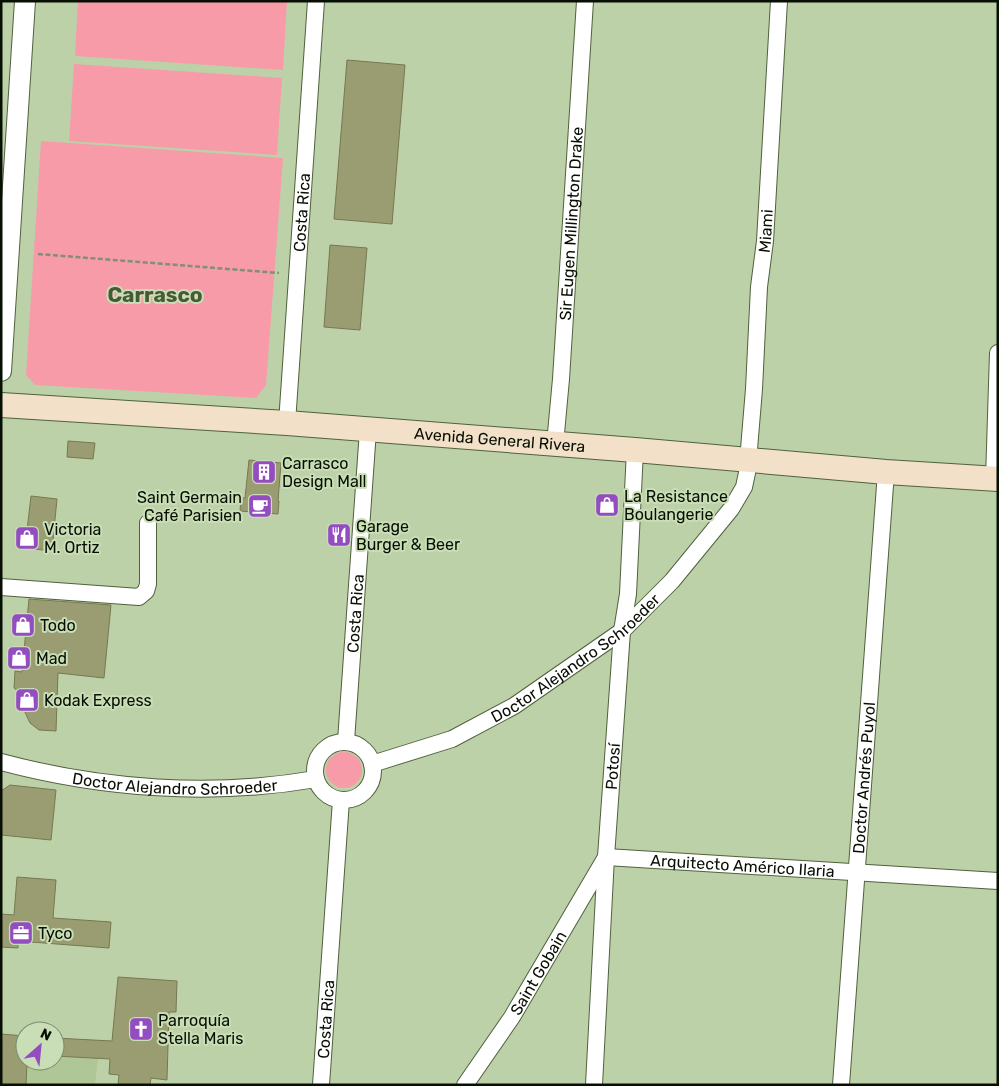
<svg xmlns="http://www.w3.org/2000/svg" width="999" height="1086" font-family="Rubik,sans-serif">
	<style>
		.built { fill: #afc697 }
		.green { fill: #f79ba9 }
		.building { fill: #9a9c71; stroke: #77784f }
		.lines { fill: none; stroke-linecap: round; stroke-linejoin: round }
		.minor-casing { stroke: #4f613d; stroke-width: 18 }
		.tertiary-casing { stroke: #4f613d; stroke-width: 22 }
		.secondary-casing { stroke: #4f613d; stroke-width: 26 }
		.path { stroke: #809071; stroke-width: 2.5; stroke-dasharray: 5 2.5; stroke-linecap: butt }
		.minor { stroke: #fff; stroke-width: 16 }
		.tertiary { stroke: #fff; stroke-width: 20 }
		.secondary { stroke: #f2e0c9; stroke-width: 24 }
		.labels { text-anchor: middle; stroke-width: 4; stroke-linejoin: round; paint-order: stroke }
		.street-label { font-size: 16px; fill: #070e02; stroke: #c9deb6 }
		.poi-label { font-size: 16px; fill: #070e02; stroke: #c9deb6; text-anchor: start }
		.district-label { font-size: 21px; font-weight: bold; fill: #475935; stroke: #c9deb6 }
	</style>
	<rect width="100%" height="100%" fill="#bdd1a9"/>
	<path class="built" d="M1,1034L25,1036V1061H55V1038L100,1040L95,1085H1Z"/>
	<path class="green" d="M78,1H287L283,70L75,56Z
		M74,64L282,78L277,155L69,141Z
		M41,141L283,158L266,385L256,398L35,385L26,375Z
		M326 770a18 18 0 1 1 36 0a18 18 0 1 1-36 0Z"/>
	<path class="building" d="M347,60L405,65L392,224L334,219Z
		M330,245L367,248L360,330L324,327Z
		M68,441L95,443L93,459L67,457Z
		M249,460L281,463L278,501H279L278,514L240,511L241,498H245Z
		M31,496L57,499L52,551L25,548Z
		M29,599L111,605L104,678L58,673L56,731L39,730L30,723L23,708L35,704L14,688L15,671L22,672Z
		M10,785L56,790L51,840L1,835V791Z
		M17,877L56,880L53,918L111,922L109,948L18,941V948L1,947V914L14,915Z
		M118,977L177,981L176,1012H169L167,1080L151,1078L150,1085H118L119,1075L109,1074L110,1059L55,1056V1038L112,1041Z
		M1,1034L25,1036V1063H27L26,1085H1Z"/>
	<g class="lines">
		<defs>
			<g id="minor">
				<path id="s1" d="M287,423L316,1"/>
				<path id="s2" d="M555,444L561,379L585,1"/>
				<path d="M994,479L998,353"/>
				<path d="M1,587L139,597L146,591L148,584V523"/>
				<path id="s3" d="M346,741L368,430"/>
				<circle cx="344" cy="771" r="29"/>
				<path id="s4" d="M1,762C102,789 212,797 316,779"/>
				<path id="s5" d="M372,764L452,739L514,706L622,631L672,581L731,509L744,487L747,473L754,389L759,287L765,241L779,1"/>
				<path id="s6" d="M321,1085L341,800"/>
				<path id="s7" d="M465,1085L512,1017L606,857L998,881"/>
				<path id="s8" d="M594,1085L606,857L622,631L628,594L635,450"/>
				<path id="s9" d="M841,1085L886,472"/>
			</g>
			<path id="tertiary" d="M1,371L25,1"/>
			<g id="secondary">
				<path id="s10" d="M1,405L287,423L635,450L886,472L998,479"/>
			</g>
		</defs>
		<use href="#minor" class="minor-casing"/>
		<use href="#tertiary" class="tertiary-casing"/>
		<use href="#secondary" class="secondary-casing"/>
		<path class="path" d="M38,254L279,273"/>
		<use href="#minor" class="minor"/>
		<use href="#tertiary" class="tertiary"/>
		<use href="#secondary" class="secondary"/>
	</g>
	<defs>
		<symbol id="building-square" viewBox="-11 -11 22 22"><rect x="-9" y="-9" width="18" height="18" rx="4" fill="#934dc1" stroke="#c9deb6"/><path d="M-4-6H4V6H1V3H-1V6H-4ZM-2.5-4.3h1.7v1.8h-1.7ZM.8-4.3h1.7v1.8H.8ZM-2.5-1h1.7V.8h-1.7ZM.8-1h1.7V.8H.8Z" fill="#fff"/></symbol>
		<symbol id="shop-square" viewBox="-11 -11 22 22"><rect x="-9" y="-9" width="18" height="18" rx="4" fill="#934dc1" stroke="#c9deb6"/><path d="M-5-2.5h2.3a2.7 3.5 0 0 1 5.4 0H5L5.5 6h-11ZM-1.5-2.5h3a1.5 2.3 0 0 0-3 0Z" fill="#fff"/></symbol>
		<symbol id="cafe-square" viewBox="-11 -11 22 22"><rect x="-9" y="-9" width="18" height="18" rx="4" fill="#934dc1" stroke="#c9deb6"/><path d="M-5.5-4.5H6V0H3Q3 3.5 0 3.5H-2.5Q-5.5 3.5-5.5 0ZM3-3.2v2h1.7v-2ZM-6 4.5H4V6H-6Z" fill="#fff"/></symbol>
		<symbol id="restaurant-square" viewBox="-11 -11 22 22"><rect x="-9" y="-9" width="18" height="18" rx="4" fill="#934dc1" stroke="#c9deb6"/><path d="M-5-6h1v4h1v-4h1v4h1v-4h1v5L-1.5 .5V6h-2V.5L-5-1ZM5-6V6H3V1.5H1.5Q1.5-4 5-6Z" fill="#fff"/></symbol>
		<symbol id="office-square" viewBox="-11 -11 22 22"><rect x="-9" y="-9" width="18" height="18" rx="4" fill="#934dc1" stroke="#c9deb6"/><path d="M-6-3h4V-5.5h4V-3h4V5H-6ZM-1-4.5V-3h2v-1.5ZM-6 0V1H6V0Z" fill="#fff"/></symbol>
		<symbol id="church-square" viewBox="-11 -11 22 22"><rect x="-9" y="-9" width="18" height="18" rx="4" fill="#934dc1" stroke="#c9deb6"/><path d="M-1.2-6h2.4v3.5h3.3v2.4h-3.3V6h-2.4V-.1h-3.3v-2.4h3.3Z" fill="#fff"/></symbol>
	</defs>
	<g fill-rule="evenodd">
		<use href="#building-square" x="250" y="458" width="28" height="28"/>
		<use href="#shop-square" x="593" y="491" width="28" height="28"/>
		<use href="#cafe-square" x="246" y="492" width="28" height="28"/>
		<use href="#restaurant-square" x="325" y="521" width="28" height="28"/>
		<use href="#shop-square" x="13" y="524" width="28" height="28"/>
		<use href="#shop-square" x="9" y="611" width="28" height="28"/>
		<use href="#shop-square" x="5" y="644" width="28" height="28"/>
		<use href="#shop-square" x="13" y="686" width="28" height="28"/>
		<use href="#office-square" x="7" y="919" width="28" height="28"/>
		<use href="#church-square" x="127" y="1015" width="28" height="28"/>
	</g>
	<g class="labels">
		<g class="street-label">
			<text dy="6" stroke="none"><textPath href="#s1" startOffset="211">Costa Rica</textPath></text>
			<text dy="6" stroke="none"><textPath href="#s2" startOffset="221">Sir Eugen Millington Drake</textPath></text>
			<text dy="6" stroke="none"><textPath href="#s5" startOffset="732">Miami</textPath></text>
			<text dy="6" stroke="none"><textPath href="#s10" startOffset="500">Avenida General Rivera</textPath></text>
			<text dy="6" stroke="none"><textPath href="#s3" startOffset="128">Costa Rica</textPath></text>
			<text dy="6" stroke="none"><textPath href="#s5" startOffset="232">Doctor Alejandro Schroeder</textPath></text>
			<text dy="6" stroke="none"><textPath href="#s8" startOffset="319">Potosí</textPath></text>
			<text dy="6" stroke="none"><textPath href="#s9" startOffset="308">Doctor Andrés Puyol</textPath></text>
			<text dy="6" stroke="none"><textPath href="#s4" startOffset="176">Doctor Alejandro Schroeder</textPath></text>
			<text dy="6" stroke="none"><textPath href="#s7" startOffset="405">Arquitecto Américo Ilaria</textPath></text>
			<text dy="6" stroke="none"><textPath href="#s7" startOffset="134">Saint Gobain</textPath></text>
			<text dy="6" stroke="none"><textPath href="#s6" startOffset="66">Costa Rica</textPath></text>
		</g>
		<g class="poi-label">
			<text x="282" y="469">Carrasco<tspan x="282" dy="18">Design Mall</tspan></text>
			<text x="624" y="502">La Resistance<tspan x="624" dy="18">Boulangerie</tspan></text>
			<text x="242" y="503" text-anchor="end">Saint Germain<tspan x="242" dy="18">Café Parisien</tspan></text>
			<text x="356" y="532">Garage<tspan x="356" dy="18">Burger &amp; Beer</tspan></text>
			<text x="44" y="535">Victoria<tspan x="44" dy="18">M. Ortiz</tspan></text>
			<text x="40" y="631">Todo</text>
			<text x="36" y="664">Mad</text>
			<text x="44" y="706">Kodak Express</text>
			<text x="38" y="939">Tyco</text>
			<text x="158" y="1026">Parroquía<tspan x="158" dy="18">Stella Maris</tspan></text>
		</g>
		<g class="district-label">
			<text x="155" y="302">Carrasco</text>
		</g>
	</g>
	<rect width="999" height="1086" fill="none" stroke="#070e02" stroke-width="5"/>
	<g transform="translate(40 1046) rotate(27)"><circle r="24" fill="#c9deb6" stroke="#7b8b6e"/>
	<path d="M0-4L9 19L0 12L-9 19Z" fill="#934dc1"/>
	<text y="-8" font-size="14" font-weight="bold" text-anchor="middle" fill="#070e02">N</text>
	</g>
</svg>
